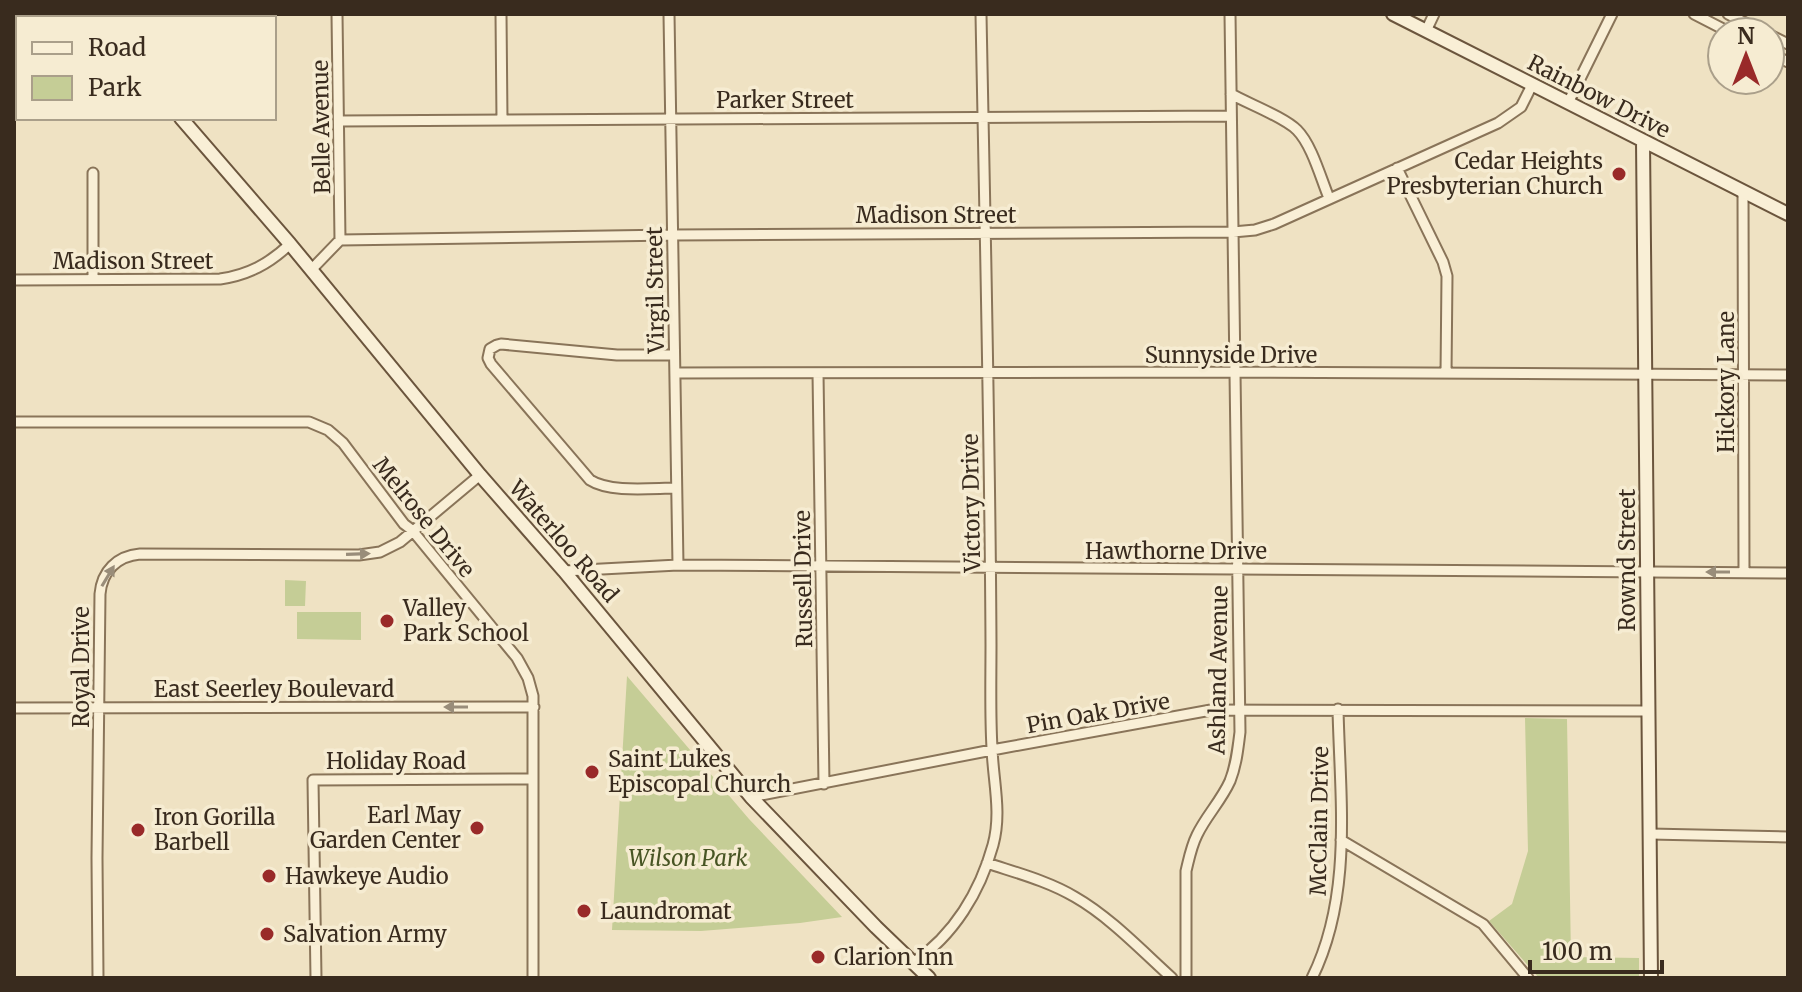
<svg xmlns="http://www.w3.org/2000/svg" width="1802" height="992" font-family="Merriweather,serif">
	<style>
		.green { fill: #c5cd96 }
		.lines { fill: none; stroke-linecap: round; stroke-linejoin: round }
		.street-casing { stroke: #897459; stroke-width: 13 }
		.secondary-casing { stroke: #6b553d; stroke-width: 16 }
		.street { stroke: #f9efd6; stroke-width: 9 }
		.secondary { stroke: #f9efd6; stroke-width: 12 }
		.oneway { fill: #998d7a }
		.poi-dot { fill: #992a29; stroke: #f6ecd2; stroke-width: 3 }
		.labels { text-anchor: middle; stroke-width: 7; stroke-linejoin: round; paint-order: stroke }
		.street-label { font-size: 22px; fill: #392b1e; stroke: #f6ecd2 }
		.poi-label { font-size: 22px; fill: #392b1e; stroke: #f6ecd2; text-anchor: start }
		.park-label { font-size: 22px; font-style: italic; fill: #485524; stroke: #f6ecd2 }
	</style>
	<rect width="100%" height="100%" fill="#efe2c3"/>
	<path class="green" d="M285,580L306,581L305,606H285Z
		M297,612H361V640L297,639Z
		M627,676L749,819L842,917L800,923L701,931L612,930Z
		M1525,718L1567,719L1571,957L1639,958V978H1539L1489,921L1512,904L1528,851Z"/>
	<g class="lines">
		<defs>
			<path id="street" d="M184,14V18
				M337,14L340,240
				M501,14L502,120
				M669,14L678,565
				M1694,14L1729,32
				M1728,14L1763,32
				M1426,31L1434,14
				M1770,35L1788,44
				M1770,53L1788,62
				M1231,94C1249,104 1284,117 1297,130C1312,145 1321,179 1329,198
				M1568,103L1612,14
				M339,121L1231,116
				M1397,168L1443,262L1447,276L1446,373
				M93,173V279
				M1743,191L1744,572
				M311,270L340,240L673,235L1233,232L1255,230L1274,224L1498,123L1521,107L1532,85
				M14,280L220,279C248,275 269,264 290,244
				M674,355H617L501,344L497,345L490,349L488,358L491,364L590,480C610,493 652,488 676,488
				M675,373L1235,372L1788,375
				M818,373L824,784
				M14,422H309L328,430L343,443L404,524L412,530L517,658L528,678L533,696V978
				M564,571L678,565L1788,573
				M14,708L534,707
				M751,797L992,750L1211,710L1648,711
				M1650,834L1788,837
				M1341,840L1483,924L1528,978
				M987,863C1017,873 1048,881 1075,897C1110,917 1142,951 1172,978
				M913,963C954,935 980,892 993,845C1002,812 993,781 992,748C990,714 991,680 991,645C990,435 985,224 981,14
				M98,978L97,858L100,594C102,571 117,556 140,554L359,555L380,552L400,542L480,475
				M316,978L313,780L533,779
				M1186,978V871C1189,859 1191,847 1197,835C1206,816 1221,801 1230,781C1236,766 1238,749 1240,732L1230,14
				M1312,978C1353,895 1340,799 1338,709"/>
			<path id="secondary" d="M88,14L91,18
				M1393,14L1788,214
				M181,118L290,244L480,475L564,571L751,797L876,927L929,978
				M1643,141L1651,978"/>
		</defs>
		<use href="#street" class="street-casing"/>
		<use href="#secondary" class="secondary-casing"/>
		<use href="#street" class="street"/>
		<use href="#secondary" class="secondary"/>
	</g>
	<defs><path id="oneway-solid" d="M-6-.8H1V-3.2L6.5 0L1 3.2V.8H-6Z" transform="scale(2)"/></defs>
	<g class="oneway">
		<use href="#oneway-solid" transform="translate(358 554) rotate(-2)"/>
		<use href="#oneway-solid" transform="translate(1718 572) rotate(-180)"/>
		<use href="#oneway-solid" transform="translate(108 576) rotate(-59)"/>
		<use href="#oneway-solid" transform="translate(456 707) rotate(180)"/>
	</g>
	<g class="poi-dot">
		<circle cx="1619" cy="174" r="8"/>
		<circle cx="387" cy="621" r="8"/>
		<circle cx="592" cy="772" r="8"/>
		<circle cx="477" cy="828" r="8"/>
		<circle cx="138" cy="830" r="8"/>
		<circle cx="269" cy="876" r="8"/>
		<circle cx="584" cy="911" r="8"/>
		<circle cx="267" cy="934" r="8"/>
		<circle cx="818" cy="957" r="8"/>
	</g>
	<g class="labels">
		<g class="street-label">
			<text transform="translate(1599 96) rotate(27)" y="8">Rainbow Drive</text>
			<text x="785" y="108">Parker Street</text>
			<text transform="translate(321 127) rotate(-91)" y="8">Belle Avenue</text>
			<text x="936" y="223">Madison Street</text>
			<text x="133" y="269">Madison Street</text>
			<text transform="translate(655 290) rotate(-91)" y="8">Virgil Street</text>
			<text x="1231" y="363">Sunnyside Drive</text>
			<text transform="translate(1726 382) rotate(-90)" y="8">Hickory Lane</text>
			<text transform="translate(971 503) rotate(-91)" y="8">Victory Drive</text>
			<text transform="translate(424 517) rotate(51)" y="8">Melrose Drive</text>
			<text transform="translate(564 541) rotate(49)" y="8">Waterloo Road</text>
			<text x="1176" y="559">Hawthorne Drive</text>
			<text transform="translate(1627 560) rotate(-90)" y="8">Rownd Street</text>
			<text transform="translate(803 579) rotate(-91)" y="8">Russell Drive</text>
			<text transform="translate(81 667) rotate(-90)" y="8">Royal Drive</text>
			<text transform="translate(1218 670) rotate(-89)" y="8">Ashland Avenue</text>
			<text x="274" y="697">East Seerley Boulevard</text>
			<text transform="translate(1098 713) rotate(-10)" y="8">Pin Oak Drive</text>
			<text x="396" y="769">Holiday Road</text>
			<text transform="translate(1319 821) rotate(-89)" y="8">McClain Drive</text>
		</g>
		<g class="poi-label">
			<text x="1603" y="169" text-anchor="end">Cedar Heights<tspan x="1603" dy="25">Presbyterian Church</tspan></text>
			<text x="403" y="616">Valley<tspan x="403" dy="25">Park School</tspan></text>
			<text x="608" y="767">Saint Lukes<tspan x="608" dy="25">Episcopal Church</tspan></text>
			<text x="461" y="823" text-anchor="end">Earl May<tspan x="461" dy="25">Garden Center</tspan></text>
			<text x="154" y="825">Iron Gorilla<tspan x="154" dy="25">Barbell</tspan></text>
			<text x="285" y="884">Hawkeye Audio</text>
			<text x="600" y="919">Laundromat</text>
			<text x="283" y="942">Salvation Army</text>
			<text x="834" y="965">Clarion Inn</text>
		</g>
		<g class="park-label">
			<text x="688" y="866">Wilson Park</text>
		</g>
	</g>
	<rect width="1802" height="992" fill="none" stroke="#392b1e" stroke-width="32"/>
	<rect x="16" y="16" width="260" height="104" fill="#f6ecd2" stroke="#aa9f8a" stroke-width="2"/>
	<rect x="32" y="42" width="40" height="12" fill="#f9efd6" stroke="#aa9f8a" stroke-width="2"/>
	<text x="88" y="56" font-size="24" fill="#392b1e">Road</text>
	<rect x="32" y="76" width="40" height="24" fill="#c5cd96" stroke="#aa9f8a" stroke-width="2"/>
	<text x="88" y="96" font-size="24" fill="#392b1e">Park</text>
	<g transform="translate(1746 56)"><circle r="38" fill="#f6ecd2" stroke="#aa9f8a" stroke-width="2"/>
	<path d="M0-6L14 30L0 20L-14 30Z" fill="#992a29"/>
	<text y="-12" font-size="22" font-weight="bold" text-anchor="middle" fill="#392b1e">N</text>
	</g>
	<path d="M1530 960v12h132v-12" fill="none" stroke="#392b1e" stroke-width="4"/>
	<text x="1542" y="960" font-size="24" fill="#392b1e" stroke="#f6ecd2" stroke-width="6" paint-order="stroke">100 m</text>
</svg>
